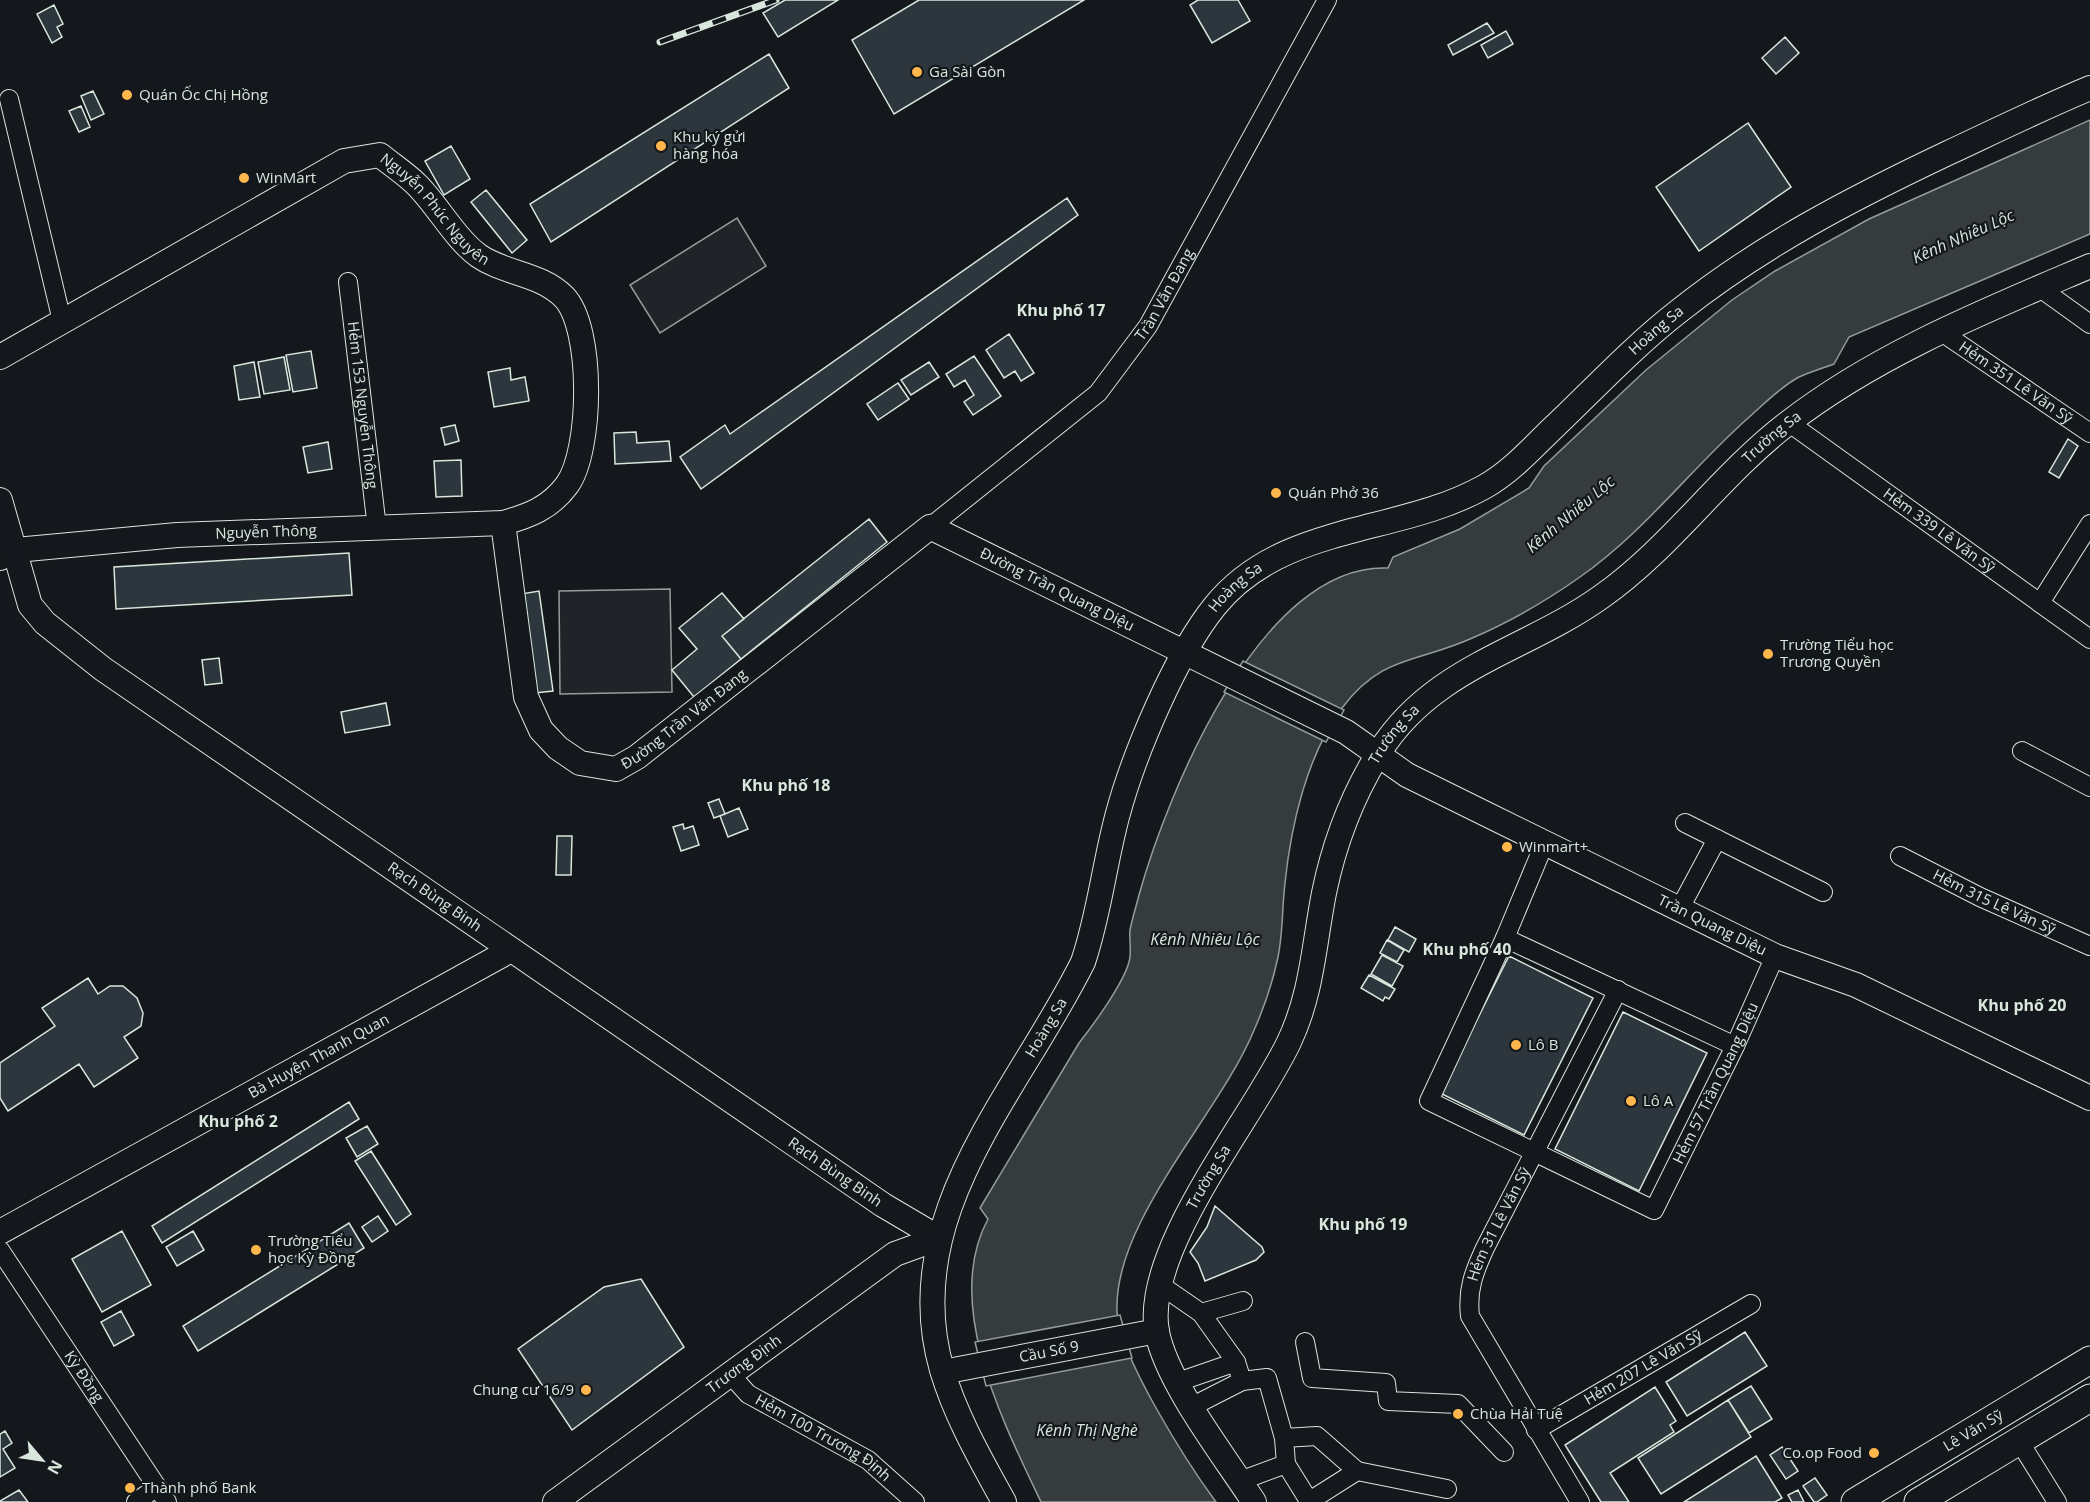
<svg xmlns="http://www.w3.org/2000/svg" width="2090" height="1502" font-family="'Open Sans',sans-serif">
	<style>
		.green { fill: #202428; stroke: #939e99; stroke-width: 1.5 }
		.water { fill: #363b3e; stroke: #939e99; stroke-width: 1.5 }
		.pier { fill: #14181c; stroke: #939e99; stroke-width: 1.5 }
		.building { fill: #2c363c; stroke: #d8e6dc; stroke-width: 1.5 }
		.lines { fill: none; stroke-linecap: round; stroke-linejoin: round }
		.minor-casing { stroke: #d8e6dc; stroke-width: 20 }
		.tertiary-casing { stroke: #d8e6dc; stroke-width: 26 }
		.secondary-casing { stroke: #d8e6dc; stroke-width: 29 }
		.minor { stroke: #14181c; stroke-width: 18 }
		.tertiary { stroke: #14181c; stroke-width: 24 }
		.secondary { stroke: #14181c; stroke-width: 27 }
		.rail-casing { stroke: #d8e6dc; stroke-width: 7 }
		.rail { stroke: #14181c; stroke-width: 4.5; stroke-dasharray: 14; stroke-linecap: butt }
		.poi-dot { fill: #ffb74d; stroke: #14181c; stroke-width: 2 }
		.labels { text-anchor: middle; stroke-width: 4.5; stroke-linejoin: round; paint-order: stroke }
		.poi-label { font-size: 15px; fill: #d8e6dc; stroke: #14181c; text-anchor: start }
		.street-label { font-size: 15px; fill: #d8e6dc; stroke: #14181c }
		.water-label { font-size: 16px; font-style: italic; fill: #d8e6dc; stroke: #14181c }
		.neighbourhood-label { font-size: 16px; font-weight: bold; fill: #d8e6dc; stroke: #14181c }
	</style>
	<rect width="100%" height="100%" fill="#14181c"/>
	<path class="green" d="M737,218L766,266L660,333L630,285Z
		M670,589L672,692L560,694L559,591Z"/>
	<path class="water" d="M2090,120V234L1849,337L1834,364C1823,368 1810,372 1799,377C1780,387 1763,405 1747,419C1690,470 1643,533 1580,577C1546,601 1508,623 1470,639C1416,663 1382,655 1342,708C1307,755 1291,825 1285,883C1282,908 1283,933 1278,957C1273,981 1265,1005 1255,1028C1221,1113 1113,1220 1117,1312C1119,1356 1188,1464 1216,1502H1041C1004,1424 942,1304 988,1219L980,1208L1079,1043C1094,1024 1123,984 1129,962C1132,952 1129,940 1130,930C1132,919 1136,907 1139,895C1167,794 1261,562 1388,568L1393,557L1460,529L1529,488L1544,466L1646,370L1732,300L1775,271L1869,219Z"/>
	<path class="pier" d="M1243,661L1344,710L1326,742L1224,692Z
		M1120,1315L1132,1358L986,1386L975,1342Z"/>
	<path class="building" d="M785,0H838L778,37L763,13Z
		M919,0H1084L894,114L852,40Z
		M1198,0H1238L1250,21L1212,43L1190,5Z
		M54,5L63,24L57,27L62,37L52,43L37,14Z
		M1487,23L1494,33L1453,55L1448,45Z
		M1506,31L1513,44L1488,58L1481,45Z
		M1785,37L1799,53L1776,74L1762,58Z
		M769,54L789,88L551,242L530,204Z
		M93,91L104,114L91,120L81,96Z
		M81,106L90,127L79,132L69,111Z
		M1748,123L1791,187L1699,251L1656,187Z
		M451,146L470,179L444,195L425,161Z
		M486,190L527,240L512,253L471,202Z
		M1067,198L1078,215L701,489L680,457L725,425L730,434Z
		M1009,334L1034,373L1021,381L1015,371L1004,378L986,350Z
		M311,351L317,388L293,392L286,355Z
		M974,356L1001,396L973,415L964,402L974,395L965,380L954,387L946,374Z
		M284,357L290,390L264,394L258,362Z
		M254,362L260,397L239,400L234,366Z
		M929,362L939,377L911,395L901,380Z
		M510,368L511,380L525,377L529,401L494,407L488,372Z
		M898,383L909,399L878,420L867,404Z
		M455,425L459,441L445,445L441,428Z
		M636,432L637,443L669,441L671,461L615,464L614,433Z
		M2068,439L2078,446L2059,478L2049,472Z
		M328,442L332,469L308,473L303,447Z
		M461,460L462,496L436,497L434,461Z
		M869,519L887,542L741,659L722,636Z
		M349,553L352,595L116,609L114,567Z
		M539,591L553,691L535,693L521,594Z
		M722,593L744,619L722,636L741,659L694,697L672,670L697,649L679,628Z
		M219,658L222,683L205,685L202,660Z
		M386,703L390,725L345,733L341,712Z
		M719,799L725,814L714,818L708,803Z
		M739,808L748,829L728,837L720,816Z
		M683,824L684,829L693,826L699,845L681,851L673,827Z
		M557,836H572L571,875H556Z
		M1395,927L1416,939L1409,952L1388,940Z
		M1387,940L1404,950L1397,962L1380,953Z
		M1382,955L1403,966L1392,986L1371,974Z
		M1509,956L1593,998L1524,1135L1440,1093Z
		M1369,975L1395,989L1389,999L1385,997L1383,1001L1361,988Z
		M88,978L98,994L110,986H123L137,998L143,1013L141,1026L124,1037L138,1058L94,1087L79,1064L8,1111L0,1098V1063L55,1026L42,1008Z
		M1623,1012L1707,1053L1639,1191L1555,1149Z
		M349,1102L359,1119L162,1243L152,1226Z
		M367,1126L378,1144L357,1157L346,1138Z
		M371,1151L411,1214L396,1225L355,1161Z
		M1215,1206L1262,1247L1264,1252L1256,1260L1205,1281L1198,1263L1190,1252L1207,1227Z
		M378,1216L388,1231L372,1242L362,1227Z
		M349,1223L364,1248L198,1351L183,1326Z
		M122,1231L151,1285L102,1312L72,1259Z
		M193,1231L204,1250L177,1266L166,1247Z
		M641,1279L684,1347L572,1430L518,1349L604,1287Z
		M121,1311L134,1335L114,1346L101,1322Z
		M1745,1332L1767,1366L1687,1416L1666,1382Z
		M1751,1386L1772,1419L1749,1433L1728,1400Z
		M1655,1387L1676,1421L1670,1425L1674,1432L1610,1473L1629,1502H1601L1565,1445Z
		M1728,1400L1751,1437L1661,1494L1638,1458Z
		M5,1431L12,1443L3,1449L15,1468L0,1477V1434Z
		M1782,1447L1798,1471L1786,1479L1770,1455Z
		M1756,1456L1782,1498L1775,1502H1684Z
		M1815,1478L1827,1495L1817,1502H1814L1803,1486Z
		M19,1490L28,1502H0V1501Z
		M1798,1490L1804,1502H1792L1788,1495Z"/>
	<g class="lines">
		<defs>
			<g id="minor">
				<path d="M9,99L62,321"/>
				<path id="s1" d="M348,282L377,528"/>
				<path d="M2040,288L2090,324"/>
				<path id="s2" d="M1943,333L2090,433"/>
				<path id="s3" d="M1788,422L2090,639"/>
				<path id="s4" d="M930,527L1098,393L1148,326L1327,0"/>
				<path d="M2040,603L2090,524"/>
				<path d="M2022,751L2090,787"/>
				<path d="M1685,823L1823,892"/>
				<path id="s5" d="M1545,842L1505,938L1429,1101L1654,1210L1735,1046L1775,956"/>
				<path id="s6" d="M1900,856L1980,897L2090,946"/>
				<path d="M1680,908L1717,839"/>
				<path d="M1505,938L1735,1046"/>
				<path id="s7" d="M0,1250L167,1502"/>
				<path d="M1159,1284L1201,1313L1236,1362L1242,1381"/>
				<path d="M1201,1313L1243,1301"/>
				<path d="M1305,1342L1312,1378L1386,1383L1388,1401L1458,1404L1504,1452"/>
				<path id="s8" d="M730,1374L748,1394L868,1460L915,1502"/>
				<path d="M1178,1382L1236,1362"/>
				<path d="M1191,1407L1242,1381L1267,1378L1284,1438L1286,1464L1309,1501"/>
				<path id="s9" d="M1536,1430L1751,1304"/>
				<path d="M1284,1438L1317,1436L1357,1471"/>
				<path d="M2019,1441L2057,1502"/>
				<path d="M1240,1481L1286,1464"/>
				<path d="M136,1502L157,1487"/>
				<path d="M1308,1502L1357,1471L1447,1489"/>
				<path id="s10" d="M1580,1502L1470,1316C1467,1289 1474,1272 1485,1248L1618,990"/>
			</g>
			<g id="tertiary">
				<path id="s11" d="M0,357L344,161L380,155C392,165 405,173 416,184C436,203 456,240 479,256C505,274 540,273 564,297C594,328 592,451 567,485C550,508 529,516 503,523L177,535L16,550L0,558"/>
				<path id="s12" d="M0,500L30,605L45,623L103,669L883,1205L939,1238"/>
				<path id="s13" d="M503,523L526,697L541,730L558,748L580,763L616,769L637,757L930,527L1346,732L1407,775L1486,814L1775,956L1856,985L2090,1098"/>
				<path id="s14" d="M0,1232L511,950"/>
				<path id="s15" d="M943,1372L1157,1331"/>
				<path id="s16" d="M555,1502L895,1254L939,1238"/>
				<path id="s17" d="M1004,1502C981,1460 956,1417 942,1370C897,1215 1018,1093 1083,962C1099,915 1104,866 1117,817C1133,756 1176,654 1215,606C1282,523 1398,535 1484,487C1511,472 1532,448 1554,427C1595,388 1634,346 1679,311C1762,245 1853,198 1948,153C1995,131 2042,108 2090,88"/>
				<path id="s18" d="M1254,1502C1225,1457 1167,1383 1157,1332C1142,1250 1253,1118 1289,1042C1312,994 1314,944 1324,893C1334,844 1353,794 1380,751C1433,667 1525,651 1601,597C1671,548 1720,475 1788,423C1877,354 1987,310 2090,266"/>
			</g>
			<g id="secondary">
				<path id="s19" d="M1855,1502L2090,1360"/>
				<path d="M1918,1502L2090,1398"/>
			</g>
		</defs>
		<use href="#minor" class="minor-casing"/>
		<use href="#tertiary" class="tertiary-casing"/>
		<use href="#secondary" class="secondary-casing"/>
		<use href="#minor" class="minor"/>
		<use href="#tertiary" class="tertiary"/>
		<use href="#secondary" class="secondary"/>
		<defs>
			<path id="rail" d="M660,42L776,0"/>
		</defs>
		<use href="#rail" class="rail-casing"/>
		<use href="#rail" class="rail"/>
	</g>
	<g class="poi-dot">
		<circle cx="917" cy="72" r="6"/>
		<circle cx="127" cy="95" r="6"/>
		<circle cx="661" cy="146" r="6"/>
		<circle cx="244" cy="178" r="6"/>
		<circle cx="1276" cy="493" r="6"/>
		<circle cx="1768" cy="654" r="6"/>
		<circle cx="1507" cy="847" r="6"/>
		<circle cx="1516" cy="1045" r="6"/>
		<circle cx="1631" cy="1101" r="6"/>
		<circle cx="256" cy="1250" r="6"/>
		<circle cx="586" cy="1390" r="6"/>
		<circle cx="1458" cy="1414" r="6"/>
		<circle cx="1874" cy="1453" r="6"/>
		<circle cx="130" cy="1488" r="6"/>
	</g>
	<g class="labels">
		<g class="poi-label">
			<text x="929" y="77">Ga Sài Gòn</text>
			<text x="139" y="100">Quán Ốc Chị Hồng</text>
			<text x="673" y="142">Khu ký gửi<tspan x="673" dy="17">hàng hóa</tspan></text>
			<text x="256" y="183">WinMart</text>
			<text x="1288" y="498">Quán Phở 36</text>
			<text x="1780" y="650">Trường Tiểu học<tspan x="1780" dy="17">Trương Quyền</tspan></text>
			<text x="1519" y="852">Winmart+</text>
			<text x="1528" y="1050">Lô B</text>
			<text x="1643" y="1106">Lô A</text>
			<text x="268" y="1246">Trường Tiểu<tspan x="268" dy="17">học Kỳ Đồng</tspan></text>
			<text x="574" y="1395" text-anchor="end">Chung cư 16/9</text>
			<text x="1470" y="1419">Chùa Hải Tuệ</text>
			<text x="1862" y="1458" text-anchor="end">Co.op Food</text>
			<text x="142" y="1493">Thành phố Bank</text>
		</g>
		<g class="street-label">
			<text dy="5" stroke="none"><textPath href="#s11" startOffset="510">Nguyễn Phúc Nguyên</textPath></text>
			<text dy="5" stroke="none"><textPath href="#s4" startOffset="334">Trần Văn Ðang</textPath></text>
			<text dy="5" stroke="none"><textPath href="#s17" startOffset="1506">Hoàng Sa</textPath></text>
			<text dy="5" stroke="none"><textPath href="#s2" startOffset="88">Hẻm 351 Lê Văn Sỹ</textPath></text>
			<text dy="5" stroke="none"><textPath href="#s1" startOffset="124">Hẻm 153 Nguyễn Thông</textPath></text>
			<text dy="5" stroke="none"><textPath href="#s18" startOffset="1334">Trường Sa</textPath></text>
			<text dy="5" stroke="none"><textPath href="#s3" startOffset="186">Hẻm 339 Lê Văn Sỹ</textPath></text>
			<text transform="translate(266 532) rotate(-2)" y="5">Nguyễn Thông</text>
			<text dy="5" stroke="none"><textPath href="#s17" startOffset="1002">Hoàng Sa</textPath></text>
			<text dy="5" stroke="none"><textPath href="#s13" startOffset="838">Đường Trần Quang Diệu</textPath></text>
			<text dy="5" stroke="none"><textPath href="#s13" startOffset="384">Đường Trần Văn Đang</textPath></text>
			<text dy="5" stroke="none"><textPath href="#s18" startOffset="849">Trường Sa</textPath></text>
			<text dy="5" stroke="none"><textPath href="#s12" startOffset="609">Rạch Bùng Binh</textPath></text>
			<text dy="5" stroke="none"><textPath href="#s6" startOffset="105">Hẻm 315 Lê Văn Sỹ</textPath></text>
			<text dy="5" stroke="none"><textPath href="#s13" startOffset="1575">Trần Quang Diệu</textPath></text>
			<text dy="5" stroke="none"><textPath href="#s17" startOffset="516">Hoàng Sa</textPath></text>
			<text dy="5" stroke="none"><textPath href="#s14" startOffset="364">Bà Huyện Thanh Quan</textPath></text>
			<text dy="5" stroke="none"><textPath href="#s5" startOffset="675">Hẻm 57 Trần Quang Diệu</textPath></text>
			<text dy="5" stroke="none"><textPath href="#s12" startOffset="1095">Rạch Bùng Binh</textPath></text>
			<text dy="5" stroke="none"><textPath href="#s18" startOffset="363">Trường Sa</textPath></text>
			<text dy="5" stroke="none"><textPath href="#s10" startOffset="314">Hẻm 31 Lê Văn Sỹ</textPath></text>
			<text dy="5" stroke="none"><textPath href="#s15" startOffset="108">Cầu Số 9</textPath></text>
			<text dy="5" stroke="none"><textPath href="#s16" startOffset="234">Trương Định</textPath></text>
			<text dy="5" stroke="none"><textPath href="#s9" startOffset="124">Hẻm 207 Lê Văn Sỹ</textPath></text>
			<text dy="5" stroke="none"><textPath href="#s7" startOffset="152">Kỳ Ðồng</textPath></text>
			<text dy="5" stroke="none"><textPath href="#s19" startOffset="138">Lê Văn Sỹ</textPath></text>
			<text dy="5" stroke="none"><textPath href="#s8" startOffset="114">Hẻm 100 Trương Định</textPath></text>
		</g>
		<g class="water-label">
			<text transform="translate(1963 236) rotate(-24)" y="6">Kênh Nhiêu Lộc</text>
			<text transform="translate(1570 514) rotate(-40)" y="6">Kênh Nhiêu Lộc</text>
			<text x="1205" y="945">Kênh Nhiêu Lộc</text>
			<text x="1087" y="1436">Kênh Thị Nghè</text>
		</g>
		<g class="neighbourhood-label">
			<text x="1061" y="316">Khu phố 17</text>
			<text x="786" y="791">Khu phố 18</text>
			<text x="1467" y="955">Khu phố 40</text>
			<text x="2022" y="1011">Khu phố 20</text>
			<text x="238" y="1127">Khu phố 2</text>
			<text x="1363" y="1230">Khu phố 19</text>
		</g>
	</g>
	<g transform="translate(42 1460) rotate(119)" stroke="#14181c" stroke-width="4.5" paint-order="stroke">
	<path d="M0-4.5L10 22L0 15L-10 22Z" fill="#d8e6dc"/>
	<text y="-9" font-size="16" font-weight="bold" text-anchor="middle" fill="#d8e6dc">N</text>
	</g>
</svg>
